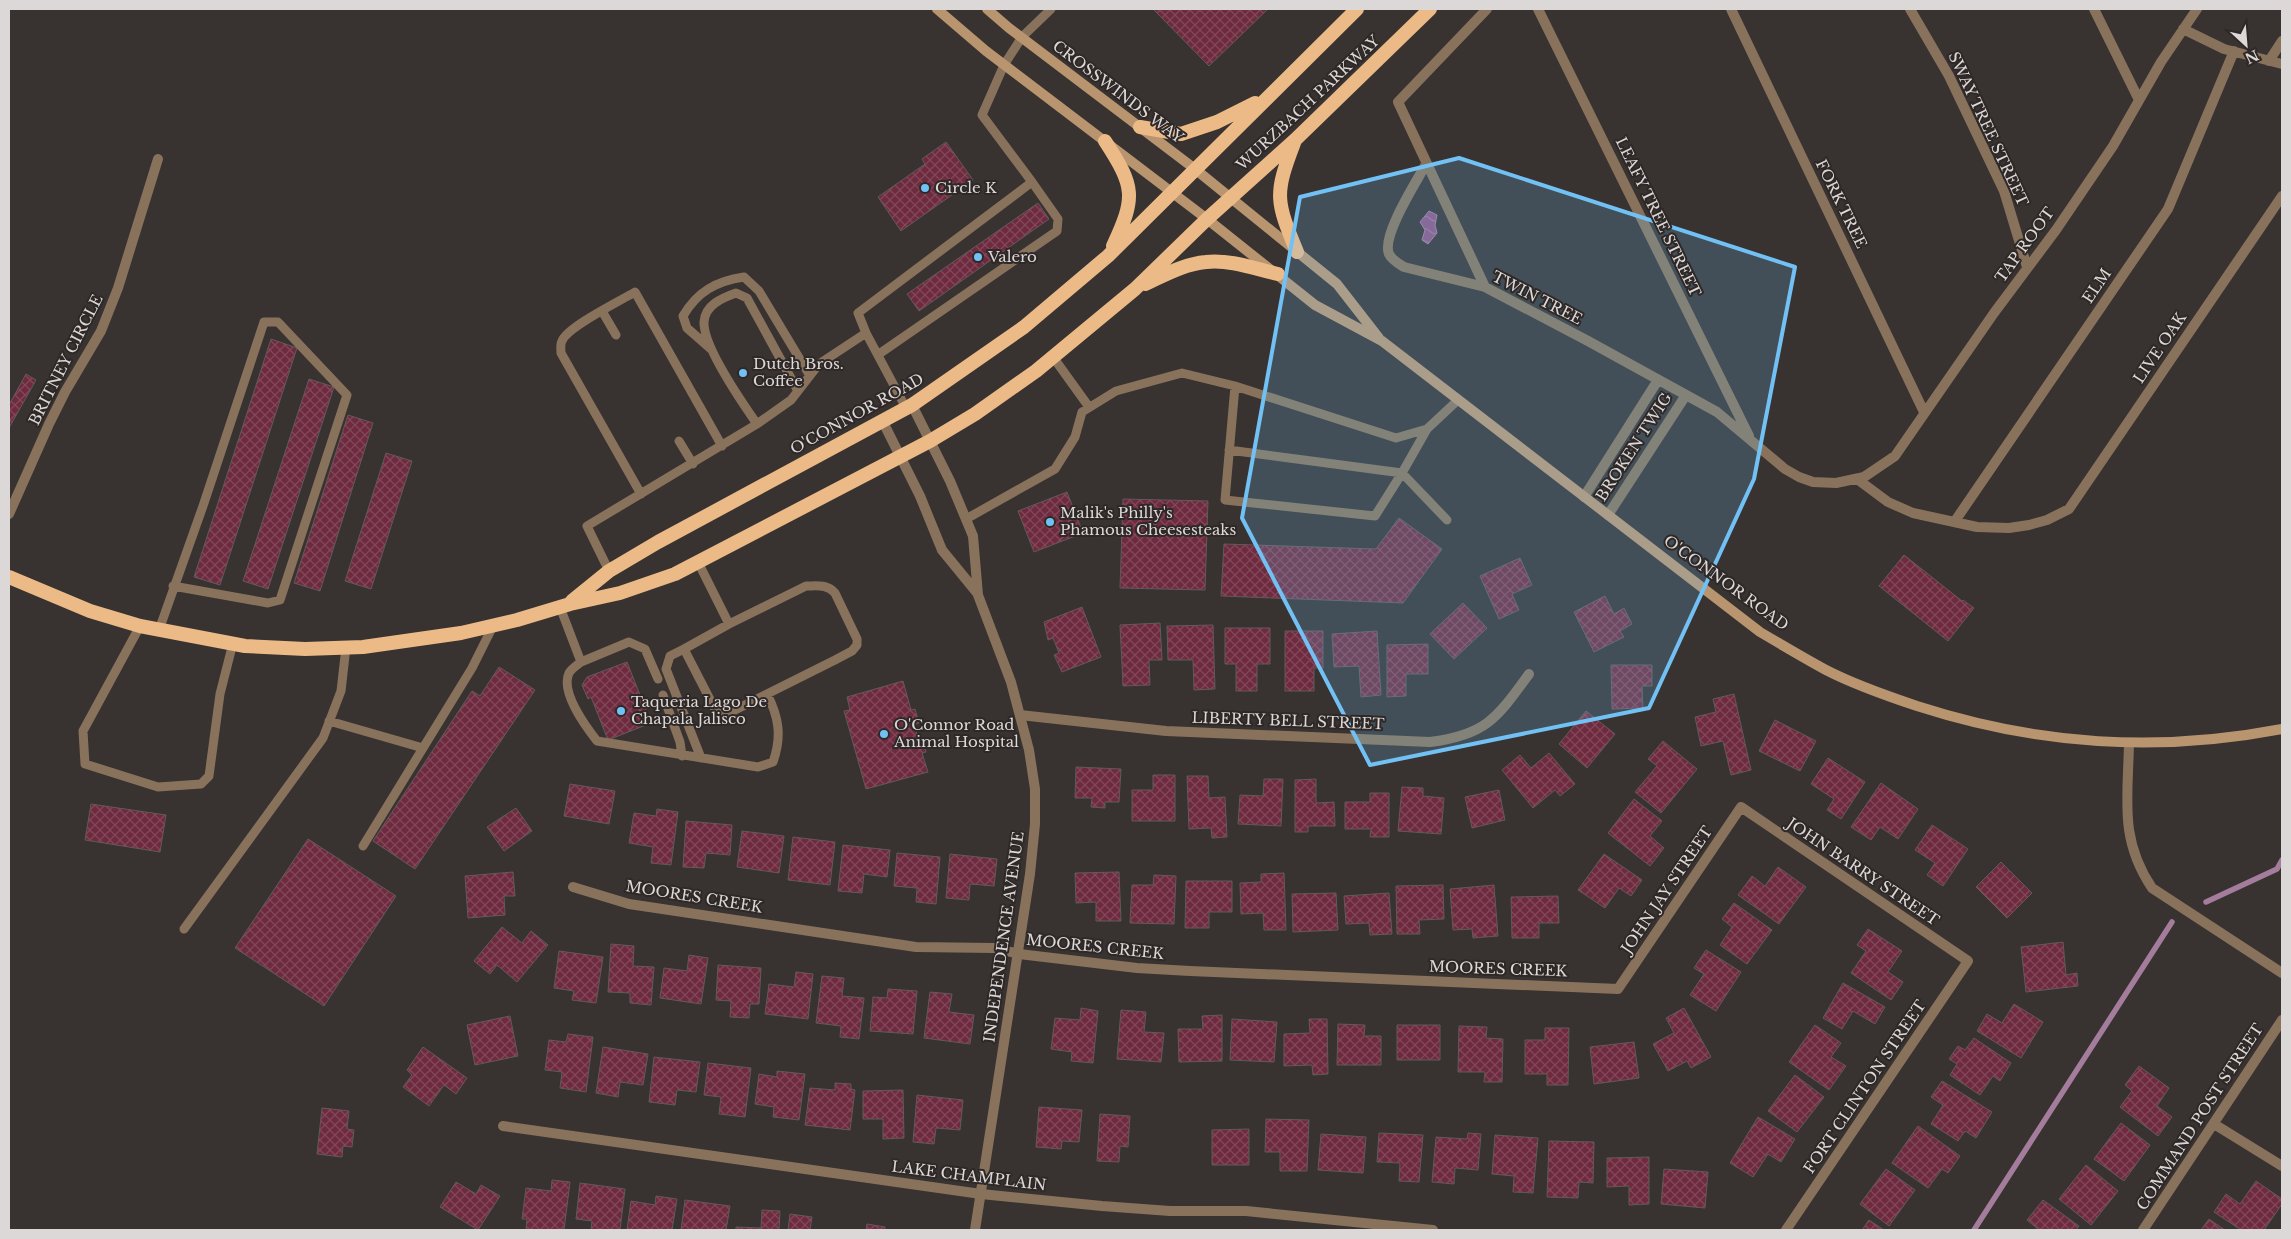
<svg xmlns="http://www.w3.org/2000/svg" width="2291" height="1239" font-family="'Libre Baskerville',serif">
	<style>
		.water { fill: url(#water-waves); stroke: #a47c9c }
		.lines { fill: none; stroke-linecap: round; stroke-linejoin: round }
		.stream { stroke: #a47c9c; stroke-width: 5.5 }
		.building { fill: url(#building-cross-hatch); stroke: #615a5b }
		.service { stroke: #88725b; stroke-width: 9 }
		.minor { stroke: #88725b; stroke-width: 10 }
		.tertiary { stroke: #88725b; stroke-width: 10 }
		.secondary { stroke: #b8946f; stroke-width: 10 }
		.trunk { stroke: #ecba86; stroke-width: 14 }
		.marked { fill: #72c1f5; fill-opacity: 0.2; stroke: #72c1f5; stroke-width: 4; stroke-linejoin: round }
		.poi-dot { fill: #72c1f5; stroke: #2e2827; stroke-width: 2 }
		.labels { text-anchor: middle; stroke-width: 4; stroke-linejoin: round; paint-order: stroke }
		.street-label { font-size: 15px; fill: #dcd8d7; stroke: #2e2827 }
		.poi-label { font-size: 15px; fill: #dcd8d7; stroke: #2e2827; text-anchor: start }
	</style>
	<defs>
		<pattern id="water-waves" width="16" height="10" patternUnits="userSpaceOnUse" patternTransform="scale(1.25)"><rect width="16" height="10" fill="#8c5482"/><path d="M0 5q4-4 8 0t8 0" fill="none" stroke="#a17499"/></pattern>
		<pattern id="building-cross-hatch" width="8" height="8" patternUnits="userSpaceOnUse" patternTransform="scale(1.25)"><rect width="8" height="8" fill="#6e2a3e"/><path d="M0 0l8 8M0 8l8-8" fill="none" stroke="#824859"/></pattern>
	</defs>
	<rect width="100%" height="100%" fill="#383231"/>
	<path class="water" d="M1429,211L1437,215L1435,225L1437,233L1428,244L1422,240L1425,230L1420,222Z"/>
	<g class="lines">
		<path class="stream" d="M2206,902L2277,869L2282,860
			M1974,1230L2172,922"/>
	</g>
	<path class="building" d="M1153,9H1268L1209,66Z
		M946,142L973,180L901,231L878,197L925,164L922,159Z
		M1038,203L1049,219L919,311L907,294Z
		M271,339L297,348L220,585L194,577Z
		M26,374L36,380L9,428V405Z
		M309,379L334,387L268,589L243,581Z
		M348,415L373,423L320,591L294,583Z
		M386,453L412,461L371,589L345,581Z
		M1067,492L1083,533L1034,552L1018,511Z
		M1123,499L1208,501L1205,590L1120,588Z
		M1399,518L1442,549L1403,603L1221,596L1224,544L1376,549Z
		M1904,555L1962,601L1963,600L1974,608L1948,641L1879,586Z
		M1520,558L1532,585L1512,594L1519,610L1499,619L1480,576Z
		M1605,596L1614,614L1624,608L1632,624L1620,631L1624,637L1594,652L1574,612Z
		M1463,603L1487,628L1454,659L1430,634Z
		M1082,607L1101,657L1062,672L1054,655L1059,653L1053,638L1048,640L1044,622Z
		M1160,623L1162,660H1149L1150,685L1123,686L1120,625Z
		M1213,625L1215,689L1194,690L1193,660H1168L1167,626Z
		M1225,628H1270V664H1257V691H1236V664H1225Z
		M1285,631H1323V668H1314V691H1285Z
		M1377,631L1381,695L1361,697L1359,666L1334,667L1332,634Z
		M1428,644V674H1406V696L1387,697V645Z
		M627,662L651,723L608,740L591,697L588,699L582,685L587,677Z
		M1611,665H1652V686H1642L1643,708L1612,709Z
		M499,667L535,690L415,869L373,841L472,691L480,696Z
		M903,681L911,710L915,709L919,723L914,725L920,743L923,742L926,752L922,753L928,772L866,789L844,711L850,710L847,697Z
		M1734,694L1751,770L1731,775L1723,741L1701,746L1695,717L1716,712L1713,699Z
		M1586,711L1615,734L1587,768L1559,744Z
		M1775,720L1816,741L1800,771L1759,751Z
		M1663,741L1697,769L1661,813L1635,792L1657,766L1648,759Z
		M1549,753L1575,784L1560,796L1555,790L1533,808L1502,770L1520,755L1531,768Z
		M1828,758L1865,782L1841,819L1827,810L1834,799L1811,784Z
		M1076,767L1121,769L1119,802H1105V808L1091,807L1092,798H1075Z
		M1153,775H1175V821H1132V790H1153Z
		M1187,776H1208L1209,798L1225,797L1227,837L1212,838L1211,828L1189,829Z
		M1264,779H1283L1281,826L1238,824L1240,795L1263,796Z
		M1316,779V803L1334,802L1335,826H1308V832H1295V780Z
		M1881,783L1918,809L1898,839L1880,827L1871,840L1851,827Z
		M570,784L615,791L609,824L564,816Z
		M1402,787L1423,788V796L1444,798L1441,834L1398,831Z
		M1499,790L1505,820L1472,828L1465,797Z
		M1370,793H1389V837H1370L1371,829H1345V802H1370Z
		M1634,799L1662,821L1650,836L1664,848L1650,866L1608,833Z
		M91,804L166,815L160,852L85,840Z
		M516,808L532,831L504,851L487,827Z
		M657,809L678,812L671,865L651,863L653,847L629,843L634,813L656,816Z
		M686,821L732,825L730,855L706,853L704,868L683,867Z
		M1932,825L1968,849L1943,886L1927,875L1935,863L1915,850Z
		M742,831L784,836L779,873L737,867Z
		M793,837L835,842L830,885L788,880Z
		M308,839L396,896L324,1006L235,948Z
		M843,845L890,850L887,877L864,874L862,893L838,891Z
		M897,853L940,857L936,904L916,902L917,888L894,886Z
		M950,854L997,859L994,886L970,884L969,900L946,898Z
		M1604,854L1642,880L1631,896L1619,888L1605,908L1578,890Z
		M2001,862L2032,893L2007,918L1976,887Z
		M1778,867L1806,887L1779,924L1738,895L1752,876L1765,886Z
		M513,872L515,896H504L505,915L468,918L465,876Z
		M1119,872L1121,921H1096V902L1076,903L1075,873Z
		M1284,873L1286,930H1264L1263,913L1241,914L1240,883L1261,882V874Z
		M1154,875L1176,876L1174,924L1130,923L1132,885H1153Z
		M1186,881H1232V912H1209V928H1185Z
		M1443,885L1444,919L1419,920L1420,934H1397L1396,886Z
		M1494,885L1498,936L1473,938L1472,929L1453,930L1450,889Z
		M1336,893L1338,930L1293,932L1292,894Z
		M1389,893L1392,934L1370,935L1369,923L1346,924L1344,896Z
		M1558,896L1559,923H1539V938H1512L1511,897Z
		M1734,903L1772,930L1747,964L1720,945L1732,927L1722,919Z
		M502,927L522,943L531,931L548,945L517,982L497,965L490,974L474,961Z
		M1868,929L1902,951L1888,972L1903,982L1891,1000L1851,973L1866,951L1857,945Z
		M2063,942L2066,975L2077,973L2078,986L2026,992L2021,947Z
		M611,944L634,946L633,966L654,967L651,1005L630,1003V993L608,992Z
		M1706,950L1741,972L1716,1011L1690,995L1704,974L1694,968Z
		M559,951L603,957L596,1003L572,1000L574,991L554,988Z
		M689,955L708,958L701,1004L660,998L664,968L687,971Z
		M718,965L761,968L759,1004H750L749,1018L730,1017L731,1001L716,1000Z
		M796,972L813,974L808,1019L765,1014L769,984L794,987Z
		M822,976L844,978L842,996L864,998L859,1039L840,1037L841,1026L816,1023Z
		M1843,983L1885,1007L1875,1024L1853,1011L1842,1029L1823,1018Z
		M888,989L917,991L913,1034L870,1031L873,997L887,998Z
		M930,992L952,994L949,1012L974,1015L970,1044L924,1038Z
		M2014,1004L2043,1022L2021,1058L1977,1031L1987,1014L2002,1023Z
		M1081,1008L1098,1011L1093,1063L1071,1061L1072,1052L1051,1049L1055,1018L1080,1020Z
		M1684,1008L1711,1057L1691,1068L1687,1061L1668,1071L1653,1044L1674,1033L1666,1018Z
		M1121,1010L1146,1012L1144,1032L1164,1033L1161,1062L1117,1059Z
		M1222,1015V1061L1179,1062L1178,1029H1203L1202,1016Z
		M510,1016L518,1056L475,1065L467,1025Z
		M1232,1019L1277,1022L1274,1062L1230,1060Z
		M1309,1019H1327L1328,1074L1313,1075L1312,1065L1284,1066V1034L1310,1033Z
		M1338,1024L1365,1025L1364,1036H1381V1065H1337Z
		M1397,1025H1440V1060H1397Z
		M1815,1025L1841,1043L1831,1057L1846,1066L1829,1090L1789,1062Z
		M1459,1026L1487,1027L1486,1038L1503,1039L1502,1082H1484L1485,1072H1458Z
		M1545,1028H1569L1568,1085H1547V1074H1525V1040H1545Z
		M568,1034L593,1037L586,1092L560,1088L562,1072L545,1070L549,1040L566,1042Z
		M1974,1038L2011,1063L2000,1081L1993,1076L1980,1095L1950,1075L1957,1064L1949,1059L1958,1046L1965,1050Z
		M1634,1042L1639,1078L1594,1084L1590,1047Z
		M423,1047L467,1078L456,1094L444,1085L429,1106L403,1087L412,1075L407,1070Z
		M603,1047L648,1054L643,1085L620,1082L618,1097L596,1093Z
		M654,1057L700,1062L696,1092L677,1090L675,1105L649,1102Z
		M708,1063L751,1068L745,1117L719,1114L721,1097L704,1095Z
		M2139,1066L2169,1088L2157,1106L2172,1117L2158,1136L2120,1107L2132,1091L2125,1085Z
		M777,1071L805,1074L799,1120L773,1117L774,1107L755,1104L759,1074L777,1077Z
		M1795,1075L1824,1097L1797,1132L1768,1111Z
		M1942,1081L1992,1112L1976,1138L1965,1131L1958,1141L1931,1124L1943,1105L1931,1097Z
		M835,1083L851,1084V1089L855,1090L850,1130L805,1125L810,1088L835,1090Z
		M903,1090L904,1138L883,1139V1119H863V1091Z
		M917,1095L963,1100L960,1130L936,1128L934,1144L913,1142Z
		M1039,1107L1082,1110L1079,1142L1062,1141L1061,1149L1036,1147Z
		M322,1108L349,1111L347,1129L354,1130L352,1147L343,1146L342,1157L317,1154Z
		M1100,1114L1130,1116L1128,1147L1120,1146L1119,1162L1097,1161Z
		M1758,1117L1795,1139L1781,1162L1768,1154L1753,1177L1730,1163Z
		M1266,1119L1309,1120L1307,1171H1280V1152H1265Z
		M2121,1123L2150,1145L2124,1181L2094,1159Z
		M1918,1126L1960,1156L1948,1173L1942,1169L1928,1188L1892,1163Z
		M1249,1129V1165H1212V1130Z
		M1379,1133L1423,1135L1419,1182L1399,1181L1400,1163L1377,1162Z
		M1468,1133L1481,1134L1478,1170L1455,1168L1454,1184L1432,1182L1436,1137L1467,1139Z
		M1321,1134L1366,1137L1363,1173L1318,1170Z
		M1495,1135L1538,1138L1533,1193L1513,1192L1514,1176L1492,1174Z
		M1549,1141L1594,1142L1593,1183L1579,1182L1578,1198L1547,1197Z
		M1649,1157V1204L1629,1205V1186L1607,1187V1158Z
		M2086,1165L2118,1191L2091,1225L2059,1199Z
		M1664,1169L1708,1172L1705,1208L1661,1204Z
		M1886,1169L1915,1190L1889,1226L1860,1204Z
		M552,1180L570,1182L564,1230H526L527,1219H522L526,1188L551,1191Z
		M2256,1181L2282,1199V1204L2264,1230H2241L2214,1212L2226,1194L2240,1204Z
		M456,1182L476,1194L481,1185L500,1196L478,1230L440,1207Z
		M580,1183L625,1189L620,1230H591L592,1221L576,1219Z
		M656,1196L677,1199L672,1230H627L631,1201L655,1205Z
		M685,1200L730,1206L726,1230H681Z
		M2043,1200L2079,1226L2076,1230H2039L2027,1220Z
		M762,1210L780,1211L779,1230H736V1227L761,1228Z
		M790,1214L812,1217L810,1230H788Z
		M2209,1219L2225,1230H2201Z
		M1869,1220L1884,1230H1862Z
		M867,1224L885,1227V1230H866Z"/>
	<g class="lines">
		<path class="service" d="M602,311L616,335
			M711,349L687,328L683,316C697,292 716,281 744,277L759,291L810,376
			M879,354L1057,231L1058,219L1032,182
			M1053,357L1089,407
			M1235,386L1225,500L1375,516L1402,473L1447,520
			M906,408L866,333L858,313L1032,182L982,115L1004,65L1022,37L1051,9
			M757,424C743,404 703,347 704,322C705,305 722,298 736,293L747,298L798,391
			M679,441L693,464
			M1229,450L1402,473L1427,429
			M641,494L561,353C561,349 560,344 562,341C567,327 620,301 635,292L722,446
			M966,519L1055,469L1075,437L1082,412L1116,391L1182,373L1235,386L1396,438L1427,429L1458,400
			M698,562L729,624
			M609,571L587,526L757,424L791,400L819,364L866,333
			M806,586C818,586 827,584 835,593L857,639V645L852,651L835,660L727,714L716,711L684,649L729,624Z
			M560,607L581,662C577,665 571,669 569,673C560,692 586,727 597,741L758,767L773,762C782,737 779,717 767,694
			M140,626L83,731L85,764L158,787L201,784L209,776L220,694L233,643
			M159,630L203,506L264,322H278L347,395L280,600L268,603L173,586
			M684,649L670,656L666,669L701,758
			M581,662L629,642L645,649L658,679
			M663,695L680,742L682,756
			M329,721L423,748
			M363,846L472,668L493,626
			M184,929L323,738L341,691L346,647"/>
		<path class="minor" d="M1538,9L1749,436
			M1731,9L1924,412
			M1910,9L1949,76L2004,191L2027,267
			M2094,9L2139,100
			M2183,29L2224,49L2282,64
			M2269,61L2282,41
			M1426,164C1417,181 1381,236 1389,254C1392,260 1399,264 1404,267L1485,287L1588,341L1717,412L1785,469L1799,477L1813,482L1836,483L1864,477L1895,456L1994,313L2056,230L2113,146L2161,62L2197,9
			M1485,287L1398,102L1487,9
			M1857,479L1888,502L1913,513L1977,527L2009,528L2029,525L2047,520L2069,509L2282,196
			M1584,497L1658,380
			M9,514L49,424L65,392L101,331L118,288L158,159
			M1608,515L1686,395
			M1955,521L2168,209L2234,51
			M1020,715L1166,731L1430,742C1486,735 1497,718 1529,674
			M2129,743C2128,799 2119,839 2152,888L2282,973
			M573,887L629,904L916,947L994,948L1019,954L1137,968L1190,971L1618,989L1741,807L1968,961L1786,1230
			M2214,1124L2282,1166
			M503,1126L981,1194L1102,1206L1170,1211H1246L1433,1230
			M2143,1230L2282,1020"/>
		<path class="tertiary" d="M912,405L950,481L973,536L978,595L1011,682L1029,750L1035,789V824L1030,874L975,1230
			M883,422L920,496L942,550L978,594"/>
		<path class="secondary" d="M937,9L986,51L1207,219L1315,305L1382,341L1760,632C1782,645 1804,658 1826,670C1855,685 1887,696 1917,706C2038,745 2157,753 2282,729
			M987,9L1009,28L1195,169L1337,284L1379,338"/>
		<path class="trunk" d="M1140,127L1181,134L1217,122L1255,103
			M1105,141C1135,187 1136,197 1113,246
			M1294,143C1274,195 1276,201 1297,252
			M1145,284C1165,275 1184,264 1206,262C1229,259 1256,269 1278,274
			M9,577L90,611L140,626L245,646L305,649L363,647L461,633L517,620L570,604L620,593L675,574L930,441L975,414L1036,371L1135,289L1207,219L1295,140L1430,9
			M572,601L609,571L658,542L912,405L1024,327L1108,256L1357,9"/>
	</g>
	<path class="marked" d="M1459,158L1795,267L1754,479L1649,708L1370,765L1242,518L1300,197Z"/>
	<g class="poi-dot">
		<circle cx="925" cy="188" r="5"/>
		<circle cx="978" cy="257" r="5"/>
		<circle cx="743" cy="373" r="5"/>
		<circle cx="1050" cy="522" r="5"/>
		<circle cx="621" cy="711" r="5"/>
		<circle cx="884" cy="734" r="5"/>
	</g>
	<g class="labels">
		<g class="street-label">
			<text transform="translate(1118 92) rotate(37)" y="5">CROSSWINDS WAY</text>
			<text transform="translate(1308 103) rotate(-43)" y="5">WURZBACH PARKWAY</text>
			<text transform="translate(1988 129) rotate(65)" y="5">SWAY TREE STREET</text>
			<text transform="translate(1841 204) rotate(64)" y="5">FORK TREE</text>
			<text transform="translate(1658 217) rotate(64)" y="5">LEAFY TREE STREET</text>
			<text transform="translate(2025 245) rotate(-54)" y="5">TAP ROOT</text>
			<text transform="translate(2097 286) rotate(-56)" y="5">ELM</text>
			<text transform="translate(1537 298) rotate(27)" y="5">TWIN TREE</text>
			<text transform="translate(2160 348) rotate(-56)" y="5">LIVE OAK</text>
			<text transform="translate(66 360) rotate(-63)" y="5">BRITNEY CIRCLE</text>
			<text transform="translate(857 414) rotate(-29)" y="5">O'CONNOR ROAD</text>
			<text transform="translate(1634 447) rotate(-57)" y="5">BROKEN TWIG</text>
			<text transform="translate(1726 583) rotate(36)" y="5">O'CONNOR ROAD</text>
			<text transform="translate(1288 721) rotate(2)" y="5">LIBERTY BELL STREET</text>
			<text transform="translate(1863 872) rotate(34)" y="5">JOHN BARRY STREET</text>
			<text transform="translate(1667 890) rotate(-56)" y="5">JOHN JAY STREET</text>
			<text transform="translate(694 897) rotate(9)" y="5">MOORES CREEK</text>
			<text transform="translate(1004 937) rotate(-82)" y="5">INDEPENDENCE AVENUE</text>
			<text transform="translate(1095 947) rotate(6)" y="5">MOORES CREEK</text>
			<text transform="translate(1498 969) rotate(2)" y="5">MOORES CREEK</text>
			<text transform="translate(1865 1087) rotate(-56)" y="5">FORT CLINTON STREET</text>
			<text transform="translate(2200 1117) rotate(-57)" y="5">COMMAND POST STREET</text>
			<text transform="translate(969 1176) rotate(7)" y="5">LAKE CHAMPLAIN</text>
		</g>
		<g class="poi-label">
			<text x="935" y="193">Circle K</text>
			<text x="988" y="262">Valero</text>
			<text x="753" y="369">Dutch Bros.<tspan x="753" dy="17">Coffee</tspan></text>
			<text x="1060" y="518">Malik's Philly's<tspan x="1060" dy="17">Phamous Cheesesteaks</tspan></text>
			<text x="631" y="707">Taqueria Lago De<tspan x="631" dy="17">Chapala Jalisco</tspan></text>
			<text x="894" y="730">O'Connor Road<tspan x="894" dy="17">Animal Hospital</tspan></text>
		</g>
	</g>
	<rect width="2291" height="1239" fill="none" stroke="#dcd8d7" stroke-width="20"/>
	<g transform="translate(2246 45) rotate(154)" stroke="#2e2827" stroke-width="4" paint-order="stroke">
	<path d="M0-4L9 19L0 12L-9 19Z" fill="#dcd8d7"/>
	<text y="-8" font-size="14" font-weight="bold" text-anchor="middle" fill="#dcd8d7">N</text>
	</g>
</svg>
